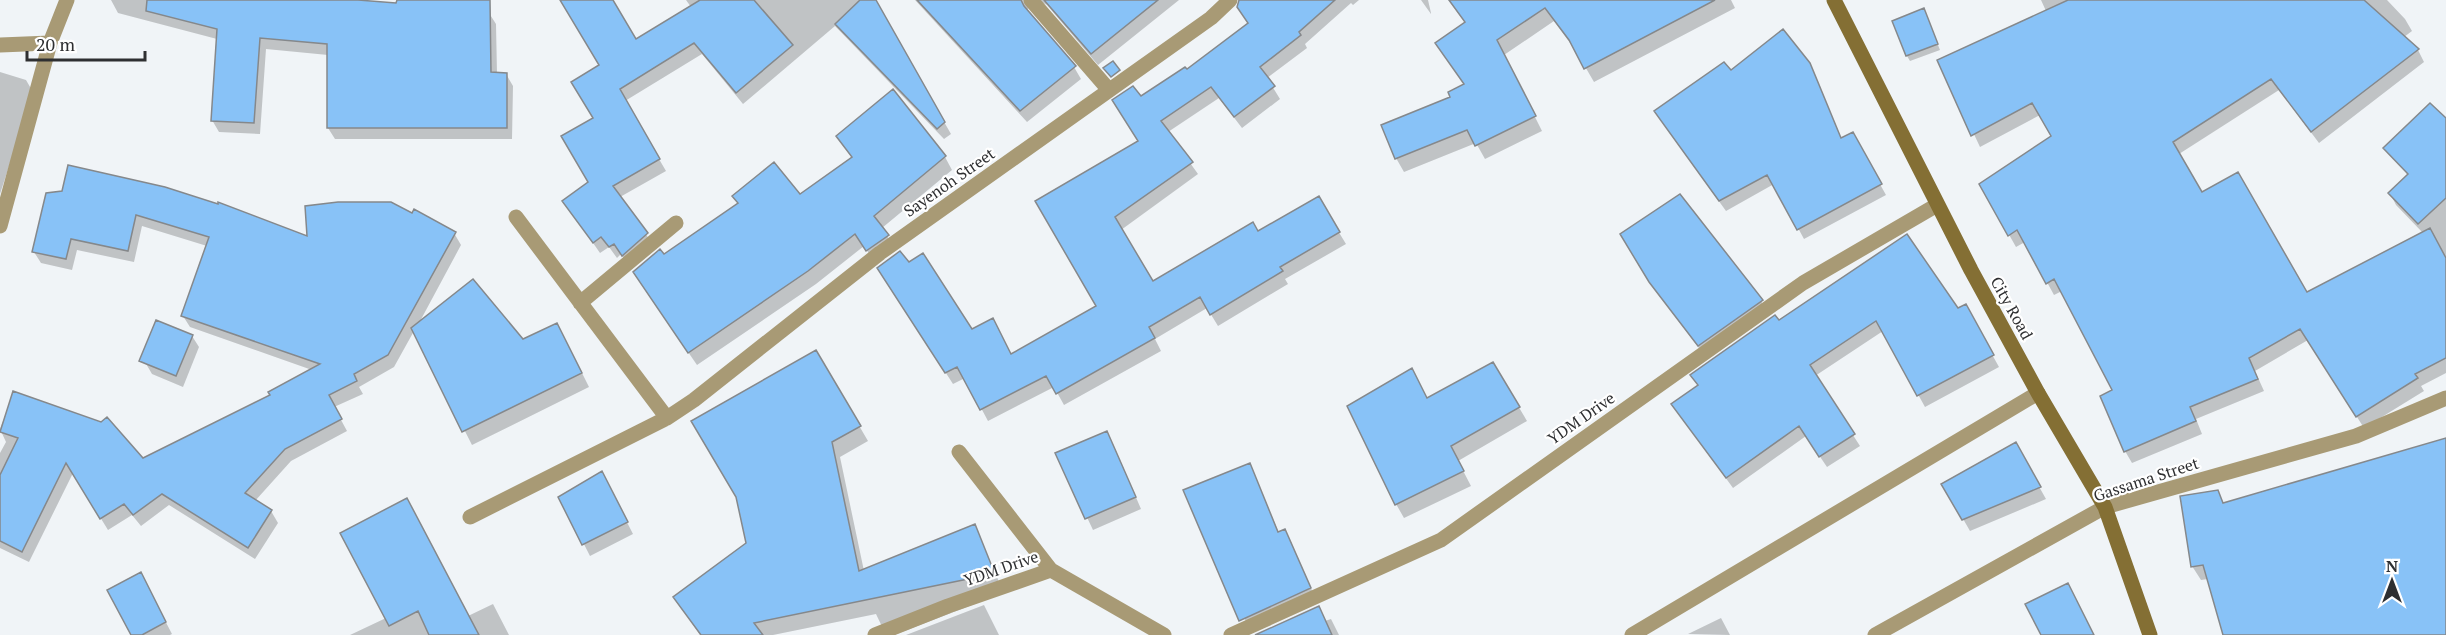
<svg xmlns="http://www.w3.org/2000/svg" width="2446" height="635" font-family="'PT Serif',serif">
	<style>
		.shadow { fill: #0003 }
		.building { fill: #88c2f7; stroke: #85888b; stroke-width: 1.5 }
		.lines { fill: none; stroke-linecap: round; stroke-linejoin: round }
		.lane { stroke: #a89a75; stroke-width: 15 }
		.street { stroke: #a89a75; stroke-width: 15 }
		.secondary { stroke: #846f34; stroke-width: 15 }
		.labels { text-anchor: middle; stroke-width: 4.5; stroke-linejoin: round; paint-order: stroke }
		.street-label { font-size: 16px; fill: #2e2f31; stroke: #fff }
	</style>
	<rect width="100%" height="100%" fill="#f0f4f7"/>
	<path class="shadow" d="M111,0H340L489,13L496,24L497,74H506L513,86L512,139H335L328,128V55L266,49L260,134L219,132L212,120L217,39L118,13Z
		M573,0H611L636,41L691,7L686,0H874L951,134L944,139L835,26L743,104L702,54L625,101L666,171L620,197L654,246L629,266L621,254L617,258L609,247L600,253L564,201L590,182L601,65Z
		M915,0H1179L1098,65L1047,5L1041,2L1032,4L1027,10L1028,14L1074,67L1081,79L1027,122Z
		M1256,0H1359L1353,5L1351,3L1305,44L1307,48L1267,78L1280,99L1242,128L1219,98L1168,132L1198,174L1121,230L1152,283L1258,233L1318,198L1346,244L1285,279L1288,284L1218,326L1207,308L1155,339L1161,351L1064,405L1054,387L988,421L965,378L953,384L886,280L1011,355L1098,306L1037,202L1140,142V98L1186,71L1249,24Z
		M1421,0H1428L1431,13V14Z
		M1448,0H1731L1735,8L1594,82L1576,51L1554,21L1504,55L1542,131L1485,159L1476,143L1404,172L1396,158L1465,85L1466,24Z
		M2041,0H2387L2405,19L2412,31L2404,37L2418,50L2424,62L2319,143L2279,90L2179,154L2202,194L2307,294L2423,233L2396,205L2390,193L2408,176L2402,165L2446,123V373L2421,386L2424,391L2364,428L2308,340L2255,371L2264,391L2196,419L2202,434L2132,463L2125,451L2114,391L2062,291L2054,295L2025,242L2016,247L1981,185L2053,136L2040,115L1980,147L1939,60L2046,11Z
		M1924,10L1940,50L1910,61L1907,56Z
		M1809,64L1842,140L1852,134L1886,195L1804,239L1774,184L1726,211L1662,122L1730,72Z
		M0,72L26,80L33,92L0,194Z
		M837,137L945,157L952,170L882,228L895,249L875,263L864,246L816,284L697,365L642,285L663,256L738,204L734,196H799L852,158Z
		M47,194L309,238L454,233L461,245L418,325L523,341L565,339L589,387L472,445L414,331L394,367L359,387L363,394L334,407L347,431L291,461L255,501L271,511L278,523L255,559L169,505L141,526L132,515L108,530L73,473L29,562L0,548V453L6,442L0,429L14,393L143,460L272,396L312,370L190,327L183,316L207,246L142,226L134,262L77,250L72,270L41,263L34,252Z
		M1622,234L1761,301L1768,312L1705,356L1658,294Z
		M1965,306L1999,367L1925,407L1883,331L1815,376L1860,446L1827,467L1806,436L1733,488L1680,415L1779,322L1958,310Z
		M192,336L199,347L183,387L152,374L145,362Z
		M816,352L868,441L840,457L864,571L974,526L1000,584L985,600L894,635H886L876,614L773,635H700L675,598L748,543Z
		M1493,364L1527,421L1458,461L1471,486L1404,518L1396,504L1428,400Z
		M2446,439V635H2224L2208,579L2201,580L2192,566L2217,491L2224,504Z
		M1113,444L1141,509L1093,530L1057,454Z
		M2015,444L2046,499L1970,531L1943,484Z
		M1250,465L1279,533L1291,542L1316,600L1251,630L1244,618Z
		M608,485L633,534L590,556L560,497Z
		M414,514L468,616L493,604L509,635H350L386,618Z
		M147,586L172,634L170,635H133Z
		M984,605L999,635H906Z
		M1721,618L1730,635L1688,634Z
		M1331,619L1339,635H1258L1325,621Z"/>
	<path class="building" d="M147,0H358L396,3L397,0H490L491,72L507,73V128H327V44L260,38L254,123L211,121L217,29L146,11Z
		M560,0H613L636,39L700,0H754L793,45L736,93L694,43L620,89L660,159L613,186L648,233L622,256L614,244L609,247L601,237L593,243L562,201L588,182L561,136L593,118L571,82L599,65Z
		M860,0H876L945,122L937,129L835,24Z
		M917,0H1021L1024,6L1076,66L1020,111Z
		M1044,0H1158L1091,54Z
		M1239,0H1335L1299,32L1301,35L1260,67L1275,86L1234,117L1211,87L1161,121L1193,162L1115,217L1153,281L1253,222L1258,231L1319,196L1340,232L1280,267L1283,271L1210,315L1200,297L1149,327L1155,338L1056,394L1046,376L980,410L957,367L945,373L877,268L900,251L909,262L923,253L972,329L993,318L1011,354L1096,306L1035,201L1138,141L1112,100L1133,86L1141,96L1185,67L1187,69L1248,23L1237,7Z
		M1449,0H1715L1584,69L1569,40L1545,8L1497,40L1536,116L1475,146L1467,130L1395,159L1381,125L1450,97L1448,92L1464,84L1435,43L1465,22Z
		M2068,0H2364L2419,49L2311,132L2271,79L2173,142L2202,192L2238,172L2307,292L2430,228L2446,258V358L2415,374L2418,378L2356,417L2300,329L2249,358L2258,379L2190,407L2196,421L2124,452L2100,396L2112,390L2054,279L2046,284L2017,230L2008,236L1979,184L2051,136L2032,103L1971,136L1937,60Z
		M1924,8L1938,44L1906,56L1892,21Z
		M1783,29L1810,63L1841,138L1853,132L1882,184L1797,230L1767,175L1719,201L1654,111L1724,62L1731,70Z
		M1113,61L1120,70L1111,77L1103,68Z
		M893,89L946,156L874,216L889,235L866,251L855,234L808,271L688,353L633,272L660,249L664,254L738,203L732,196L774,162L800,194L852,157L836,136Z
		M2430,103L2446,118V198L2418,224L2388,193L2408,174L2383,148Z
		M68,165L165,187L218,204V202L307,236L305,206L338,202H391L412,213L414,209L456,232L388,355L354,374L357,381L329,395L342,419L285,449L245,493L272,510L248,548L162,494L133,515L124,504L100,519L66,463L22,552L0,541V475L18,438L0,432L13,391L101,422L107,417L143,458L270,395L268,392L320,364L181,316L209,237L136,215L128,251L71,239L66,259L32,252L46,193L62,191Z
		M1680,194L1763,300L1698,346L1649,282L1620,234Z
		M1907,234L1958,308L1966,304L1994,355L1917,396L1876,321L1810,365L1855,434L1819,457L1799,426L1726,478L1671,404L1698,385L1690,375L1775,315L1779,320Z
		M473,279L523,339L557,323L582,373L462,432L411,328Z
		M156,320L193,335L176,376L139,361Z
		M816,350L861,426L832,442L859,571L975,524L993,569L968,579L754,623L763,635H701L673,597L746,543L736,497L691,421Z
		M1493,362L1520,407L1451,446L1464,471L1395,505L1347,406L1412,368L1427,398Z
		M1107,431L1136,497L1085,519L1055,453Z
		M2446,438V635H2223L2203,565L2191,567L2180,496L2218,490L2223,503Z
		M2016,442L2041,487L1962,520L1941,484Z
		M1250,463L1278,532L1285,529L1311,588L1239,621L1183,490Z
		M602,471L628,522L582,545L558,497Z
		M407,498L479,635H429L418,611L389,626L340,533Z
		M141,572L166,622L142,635H131L107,590Z
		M2068,583L2094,635H2041L2025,604Z
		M1319,606L1332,635H1255Z"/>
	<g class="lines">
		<path class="lane" d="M1632,635L2038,393"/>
		<path class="street" d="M1031,0L1109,90
			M0,45L50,43
			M516,217L667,418
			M0,226L50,43L67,0
			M580,303L676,223
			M959,452L1051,570
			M470,517L667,418L694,400L880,253L1211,18L1230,0
			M875,635L948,606L1051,570L1164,635
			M1231,635L1441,540L1803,283L1937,205
			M1875,635L2105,507L2356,436L2446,398"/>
		<path class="secondary" d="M1834,0L1971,270L2038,393L2105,507L2150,635"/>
	</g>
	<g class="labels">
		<g class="street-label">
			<text transform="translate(949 182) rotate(-35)" y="6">Sayenoh Street</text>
			<text transform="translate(2012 308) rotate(61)" y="6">City Road</text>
			<text transform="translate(1581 418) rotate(-35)" y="6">YDM Drive</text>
			<text transform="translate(2146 479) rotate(-18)" y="6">Gassama Street</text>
			<text transform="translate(1001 568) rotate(-19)" y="6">YDM Drive</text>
		</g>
	</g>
	<g transform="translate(2392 581)" stroke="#ffffff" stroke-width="4.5" paint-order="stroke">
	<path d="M0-4.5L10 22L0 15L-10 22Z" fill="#2e2f31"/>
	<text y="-9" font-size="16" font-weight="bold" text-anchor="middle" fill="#2e2f31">N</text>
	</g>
	<path d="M27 51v9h118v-9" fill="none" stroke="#2e2f31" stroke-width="3"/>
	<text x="36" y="51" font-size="18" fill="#2e2f31" stroke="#ffffff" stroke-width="4.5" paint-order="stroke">20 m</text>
</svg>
